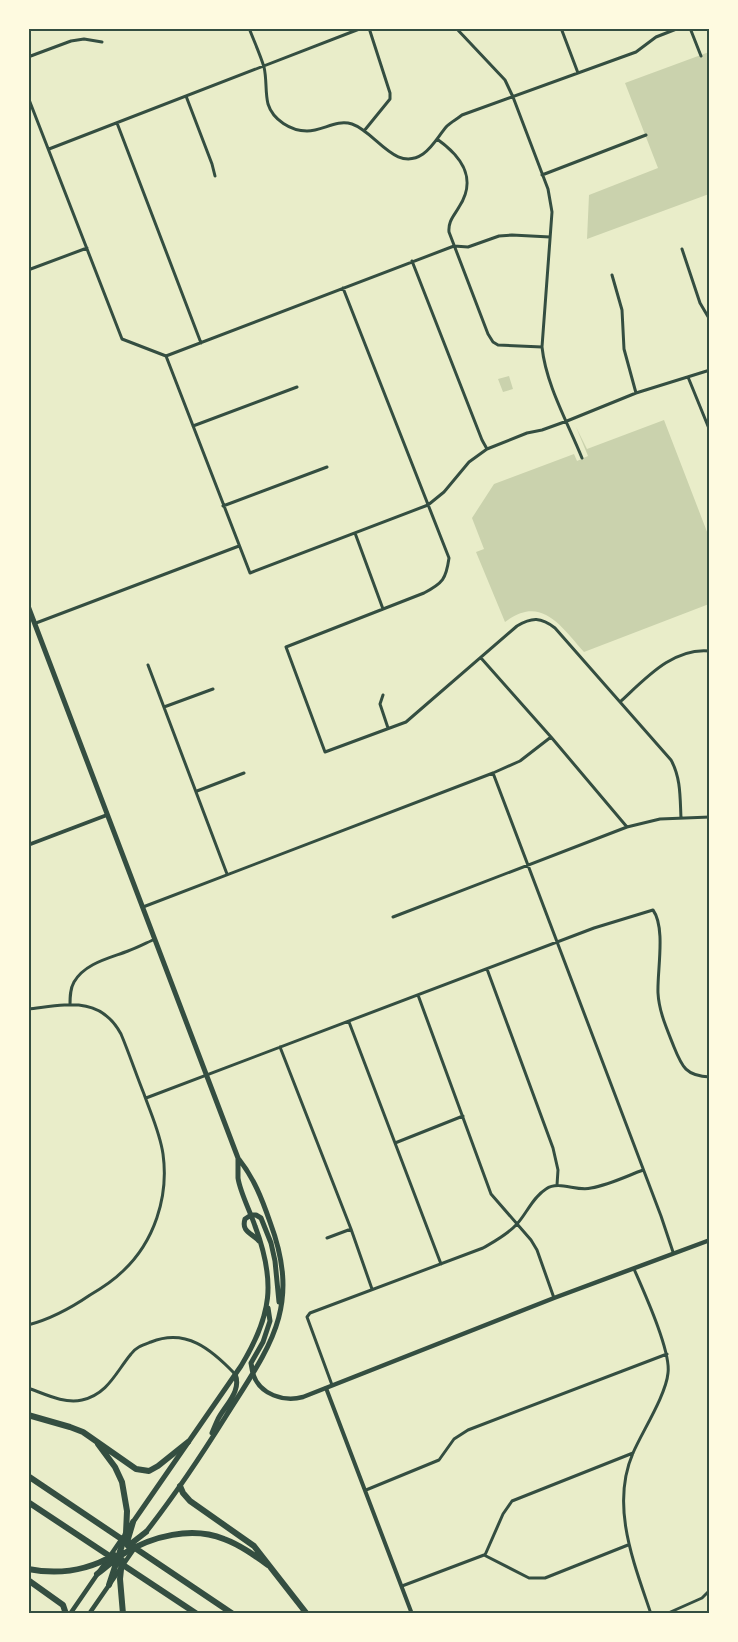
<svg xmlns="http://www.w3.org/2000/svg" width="738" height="1642" font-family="'DejaVu Sans',sans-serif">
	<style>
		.green { fill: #cad2ad }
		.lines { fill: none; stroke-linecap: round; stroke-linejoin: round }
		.minor { stroke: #344e41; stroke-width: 3 }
		.tertiary { stroke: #344e41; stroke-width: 4 }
		.secondary { stroke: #344e41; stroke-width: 4.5 }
		.primary { stroke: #344e41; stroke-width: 5 }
		.motorway { stroke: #344e41; stroke-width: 6 }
		.neatline { fill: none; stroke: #344e41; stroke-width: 2 }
	</style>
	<rect width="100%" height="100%" fill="#e9edc9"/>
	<path class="green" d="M709,52V194L587,239L589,195L658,168L625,83Z
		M509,376L513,389L503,392L498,379Z
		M664,420L709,537V604L584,652C561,626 541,594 505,622L476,552L484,549L472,518L494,484L574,454L577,461L588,456L576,427L587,449Z"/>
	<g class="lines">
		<path class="minor" d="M249,28C254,41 260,54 264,67C267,80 265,92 268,104C273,120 291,131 307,131C323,131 336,119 352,124C376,132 395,173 423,154C433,147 439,135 447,126C451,122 457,119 462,115L636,52L656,37L679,28
			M456,28L505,80L513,97L548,189L552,212L542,347C546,385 568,423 582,458
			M561,28L578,73
			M690,28L701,56
			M28,57L71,41L84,39L102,42
			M186,96L212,164L215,176
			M28,97L122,339L166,356L250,573L428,505L444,492L469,462L487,449L527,433L542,430L567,421L636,393L710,370
			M117,123L201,343
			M364,131L390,99V93L369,28
			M437,139C461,156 478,178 459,207C454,216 448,221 449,232L488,334L493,342L498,345L542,347
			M49,149L362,28
			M542,175L646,135
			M682,249L700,303L710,320
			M412,261L482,440L487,449
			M28,270L87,248
			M612,275L622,310L624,349L636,393
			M343,288L449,558C446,579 443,583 424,593L286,647L325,752L406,722L517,626C532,617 541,617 555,628L671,760C681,778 680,798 681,818
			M166,356L454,246L468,247L499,236L512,235L550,237
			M688,377L710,431
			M193,426L297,387
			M223,506L327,467
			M355,533L383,609
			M36,623L239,546
			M481,658L551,737L627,827
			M148,665L227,874
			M383,695L380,704L388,728
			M620,702C645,679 673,647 710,651
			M164,707L213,689
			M493,773L661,1216L673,1252
			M197,791L244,773
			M143,907L493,773L520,761L551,737
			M393,917L627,827L660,819L710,817
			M487,969L553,1148L558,1170L557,1185
			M418,995L491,1194L531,1240L537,1250L554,1298
			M70,1005C70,997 70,989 74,982C85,963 110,958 128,951C137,948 146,943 155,939
			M28,1009C65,1005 100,995 121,1034C129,1053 136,1074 144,1094C151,1114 160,1133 163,1154C169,1197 154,1242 123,1271C113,1281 102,1288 90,1295C71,1308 51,1319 28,1325
			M349,1022L441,1264
			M280,1047L351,1229L372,1289
			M146,1098L594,928L653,910C666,928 657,971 658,993C659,1012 667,1029 674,1047C682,1067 686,1076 710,1077
			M395,1143L463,1116
			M327,1238L351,1229
			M634,1269C644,1292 671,1351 668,1373C666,1395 642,1432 633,1453C610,1506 634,1563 651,1614
			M332,1385L307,1317L310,1313L483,1248C495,1241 507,1235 517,1224C527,1213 533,1197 546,1189C559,1180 577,1192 591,1188C609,1185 627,1176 643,1170
			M28,1388C45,1394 64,1404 82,1400C108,1394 116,1372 131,1354C136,1347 143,1345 151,1342C186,1328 211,1349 235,1374
			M366,1490L439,1460L454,1439L468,1430L667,1354
			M485,1555L503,1514L512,1501L633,1453
			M402,1586L484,1555L529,1578H545L628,1545
			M666,1614L702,1598L710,1590"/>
		<path class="tertiary" d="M28,845L107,815
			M326,1388L412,1614"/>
		<path class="secondary" d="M253,1374C260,1395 284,1402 303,1397L554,1298L710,1240
			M70,1614L123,1537
			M89,1614L134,1549"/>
		<path class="primary" d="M28,606L238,1158C254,1178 262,1199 270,1222C302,1308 270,1346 226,1416C201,1456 175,1495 146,1532
			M251,1215H256L261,1218L271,1243L275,1261L279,1302
			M251,1215L245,1219C241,1232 252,1233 259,1241
			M253,1374L251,1363L263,1342L270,1321L268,1308
			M212,1433C214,1428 216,1423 218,1419C226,1404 242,1391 235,1374
			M133,1522L241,1366C272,1315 276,1282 255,1226C250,1211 240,1192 238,1178C238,1172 238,1165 238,1159"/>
		<path class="motorway" d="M28,1415L70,1427L83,1432L136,1469L149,1471L158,1466L188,1442
			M98,1444L115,1467L122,1482L127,1511L126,1533L109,1585
			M28,1476L233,1614
			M180,1486L183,1493L190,1501L254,1546L307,1614
			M28,1502L197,1614
			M128,1539L133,1522
			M128,1546L146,1532
			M122,1560L120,1579L123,1614
			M28,1569C59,1575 87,1571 114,1555
			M97,1574C106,1567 114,1560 123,1554C152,1536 192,1526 224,1539C240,1545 254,1555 268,1565
			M28,1580L63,1605L66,1614"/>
	</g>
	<rect width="738" height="1642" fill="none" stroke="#fefae0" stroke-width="60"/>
	<rect x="30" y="30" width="678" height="1582" class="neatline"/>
</svg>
